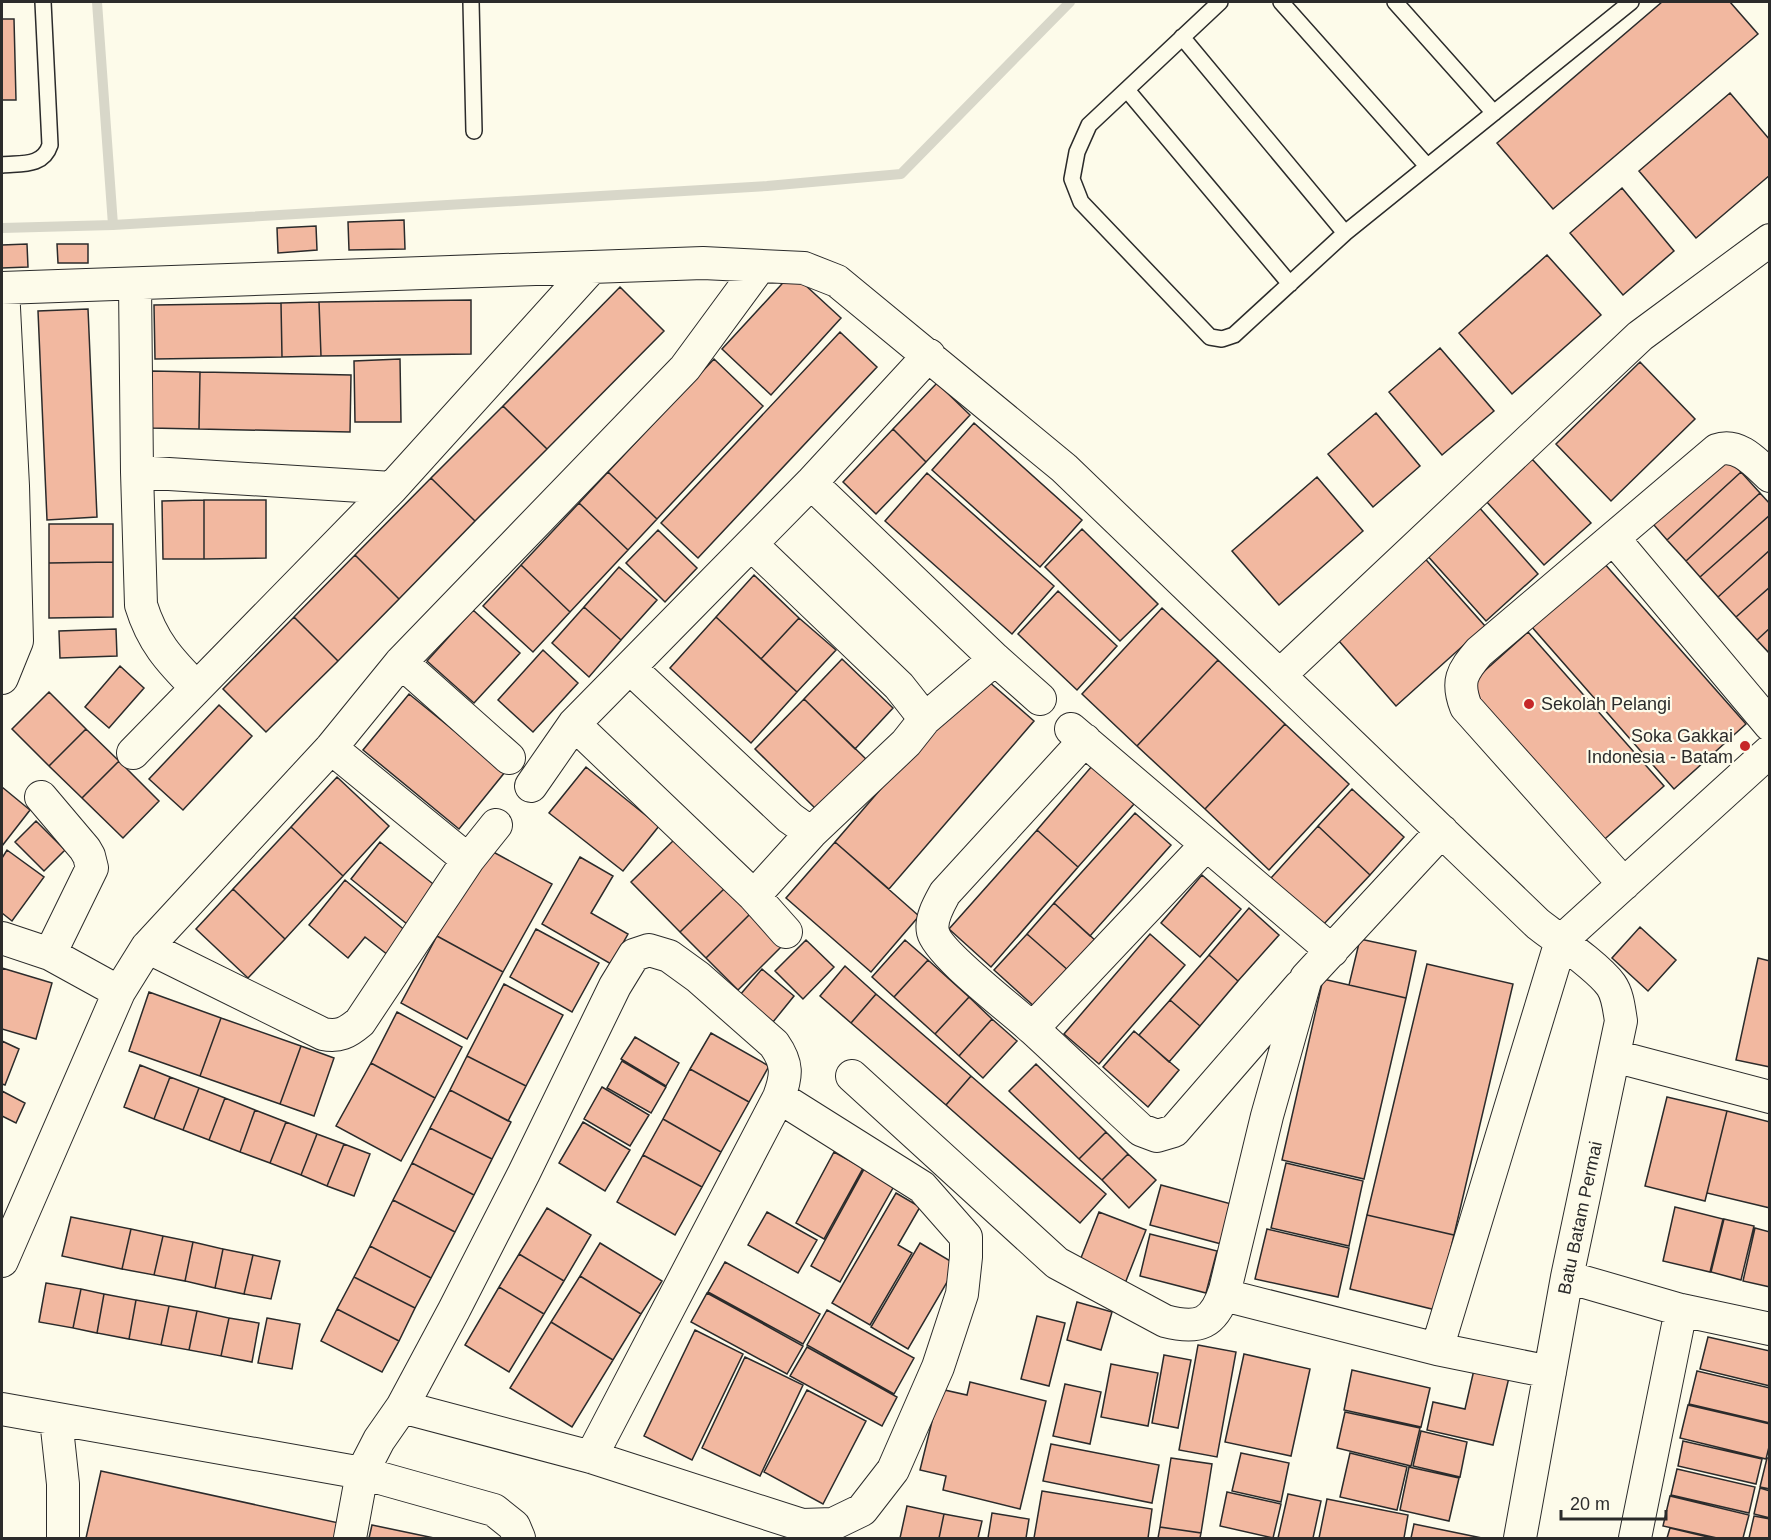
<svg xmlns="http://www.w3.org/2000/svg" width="1771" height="1540" font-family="Arial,sans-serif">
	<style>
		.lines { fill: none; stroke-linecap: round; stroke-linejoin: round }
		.stream { stroke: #d8d7c9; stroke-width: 10 }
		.building { fill: #f2b8a0; stroke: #2b2b2b; stroke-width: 1.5 }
		.service-casing { stroke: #2b2b2b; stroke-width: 18 }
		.minor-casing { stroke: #2b2b2b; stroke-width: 34 }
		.service { stroke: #fdfbea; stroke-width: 15 }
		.minor { stroke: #fdfbea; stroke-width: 32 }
		.poi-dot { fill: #c62828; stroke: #fdfbea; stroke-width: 2 }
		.labels { text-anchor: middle; stroke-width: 4.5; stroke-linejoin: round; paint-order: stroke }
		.poi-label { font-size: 18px; fill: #2b2b2b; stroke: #fdfbea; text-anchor: start }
		.street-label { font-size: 18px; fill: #2b2b2b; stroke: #fdfbea }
	</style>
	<rect width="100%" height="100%" fill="#fdfbea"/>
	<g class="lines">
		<path class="stream" d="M97,2L113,225
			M2,228L113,225L767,186L901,174L1070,2"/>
	</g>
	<path class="building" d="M1662,2H1730L1758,34L1553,209L1497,143Z
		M2,19H14L16,100H2Z
		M1730,93L1770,140V175L1696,238L1639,171Z
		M1622,188L1674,251L1623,295L1570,233Z
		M404,220L405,249L349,250L348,222Z
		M316,226L317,250L278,253L277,228Z
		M27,244L28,267L2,268V245Z
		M57,244H88V263H58Z
		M1547,255L1601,315L1512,394L1459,333Z
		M792,273L841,318L771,395L722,349Z
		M620,287L664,331L547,449L503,406Z
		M471,300V354L321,356L319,302Z
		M319,302L321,356L282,357L281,303Z
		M281,303L282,357L155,359L154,305Z
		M88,309L97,517L47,520L38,311Z
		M840,332L877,367L698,558L661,523Z
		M1440,348L1494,411L1442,455L1389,392Z
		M400,359L401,422H355L354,361Z
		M714,359L763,406L657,519L608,472Z
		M1640,362L1695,419L1611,501L1556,444Z
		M152,371L200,372L199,429L150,428Z
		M200,372L351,375L350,432L199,429Z
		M937,383L970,415L926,462L893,429Z
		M503,406L547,449L475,521L431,478Z
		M1376,413L1420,466L1373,507L1328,454Z
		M974,423L1082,520L1040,567L932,470Z
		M893,429L926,462L876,514L843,482Z
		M1721,450L1741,472L1667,540L1647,517Z
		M1532,459L1591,523L1544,565L1486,501Z
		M608,472L657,519L628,550L579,503Z
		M1741,472L1760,493L1686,561L1667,540Z
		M927,473L1054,586L1012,634L885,521Z
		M1317,477L1363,531L1279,605L1232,551Z
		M431,478L475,521L399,599L355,555Z
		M1760,493L1770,504V515L1700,577L1686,561Z
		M204,500H266V558L204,559Z
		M204,500V559H163L162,501Z
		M579,503L628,550L570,612L521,565Z
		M1477,505L1538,574L1486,621L1425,553Z
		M1770,515V550L1718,597L1700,577Z
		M49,524H113V562L49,563Z
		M1082,529L1158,604L1120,641L1045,567Z
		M658,530L697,568L665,602L626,563Z
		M1770,550V587L1736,617L1718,597Z
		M1420,553L1485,626L1396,706L1332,633Z
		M355,555L399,599L338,661L294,617Z
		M113,562V617L49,618V563Z
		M1603,562L1746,724L1674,789L1531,626Z
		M521,565L570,612L533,652L483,606Z
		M619,567L657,600L621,640L584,607Z
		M754,575L799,618L761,659L716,617Z
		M1770,587V628L1757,640L1736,617Z
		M1058,591L1117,646L1077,690L1018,634Z
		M584,607L621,640L589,677L552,643Z
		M1162,608L1218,660L1137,746L1082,694Z
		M473,610L520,653L474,703L427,661Z
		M294,617L338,661L266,732L223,689Z
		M716,617L797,692L751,743L670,668Z
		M799,618L836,650L797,692L761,659Z
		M1770,628V654L1757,640Z
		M116,629L117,656L60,658L59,631Z
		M1528,632L1664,786L1597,846L1461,692Z
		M543,650L578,683L533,732L498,700Z
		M842,659L893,708L855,749L804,699Z
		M1218,660L1285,724L1205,809L1137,746Z
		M120,666L144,688L109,728L85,707Z
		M980,674L1034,721L889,889L835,842Z
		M49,692L86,729L49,766L12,729Z
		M409,694L505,772L459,829L363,750Z
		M804,699L868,761L819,812L755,749Z
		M219,705L252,736L183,810L149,779Z
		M1285,724L1349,784L1269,870L1205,809Z
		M86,729L119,761L82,798L49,766Z
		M119,761L159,801L123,838L82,798Z
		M1092,766L1134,804L1078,867L1037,830Z
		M586,767L659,826L623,871L549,813Z
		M337,777L389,826L343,876L291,827Z
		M2,787L30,810L2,846Z
		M1352,789L1404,837L1370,875L1318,826Z
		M1135,813L1171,845L1090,936L1054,903Z
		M36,821L65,850L44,871L15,842Z
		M1318,826L1370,875L1322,926L1271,878Z
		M291,827L343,876L285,939L233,889Z
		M1037,830L1078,867L991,967L949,929Z
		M676,838L725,888L680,932L631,882Z
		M380,842L437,887L407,924L351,879Z
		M835,842L919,916L871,972L786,898Z
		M486,848L552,884L503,972L437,936Z
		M7,850L44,877L12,921L2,913V858Z
		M580,857L613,876L591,913L628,934L611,964L542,924Z
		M1202,875L1241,909L1200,957L1161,923Z
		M345,880L407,932L388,955L365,937L348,958L309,925Z
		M725,888L751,913L706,958L680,932Z
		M233,889L285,939L248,978L196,929Z
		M1054,903L1096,941L1069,971L1027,934Z
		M1249,908L1279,935L1238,981L1209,955Z
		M751,913L782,946L738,990L706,958Z
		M1640,927L1676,960L1648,991L1612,958Z
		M536,929L599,963L572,1012L510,977Z
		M1027,934L1069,971L1036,1008L994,970Z
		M1150,934L1185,965L1099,1064L1064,1034Z
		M437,936L503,972L467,1039L401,1003Z
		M1360,939L1416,951L1406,998L1349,985Z
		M806,940L834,967L803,999L775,971Z
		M905,940L928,960L894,997L872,977Z
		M1209,955L1238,981L1200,1026L1170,1000Z
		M1758,958L1770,961V1067L1736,1060Z
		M928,960L969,997L935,1034L894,997Z
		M1427,964L1513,984L1454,1235L1367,1215Z
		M845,966L876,994L851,1023L820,996Z
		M2,968L52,983L36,1039L2,1029Z
		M762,969L794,996L773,1022L740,995Z
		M1323,979L1406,998L1364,1179L1282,1160Z
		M504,984L563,1015L526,1086L467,1056Z
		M149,992L221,1018L200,1076L129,1051Z
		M876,994L971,1076L946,1105L851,1023Z
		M969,997L992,1019L959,1056L935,1034Z
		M1170,1000L1200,1026L1169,1062L1139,1035Z
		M397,1012L462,1047L435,1098L371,1063Z
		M221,1018L301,1046L280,1104L200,1076Z
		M992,1019L1017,1041L983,1078L959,1056Z
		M1134,1031L1179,1070L1148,1107L1103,1067Z
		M711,1033L769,1066L749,1102L690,1069Z
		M635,1037L679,1063L666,1086L621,1059Z
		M2,1041L19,1049L5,1085L2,1084Z
		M301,1046L334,1058L314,1116L280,1104Z
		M467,1056L526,1086L508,1121L450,1090Z
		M622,1061L666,1087L651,1113L607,1088Z
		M371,1063L435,1098L401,1161L336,1126Z
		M1036,1064L1106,1132L1079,1159L1009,1091Z
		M140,1065L170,1077L154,1119L124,1107Z
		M690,1069L749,1102L721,1152L663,1119Z
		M971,1076L1106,1194L1080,1223L946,1105Z
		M170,1077L199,1088L183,1130L154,1119Z
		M602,1087L649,1115L630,1146L584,1119Z
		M199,1088L225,1098L209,1140L183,1130Z
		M450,1090L511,1122L492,1159L430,1128Z
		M2,1091L25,1103L16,1123L2,1116Z
		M1667,1097L1727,1111L1705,1201L1645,1186Z
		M225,1098L255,1110L240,1152L209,1140Z
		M255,1110L286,1122L270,1163L240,1152Z
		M1727,1111L1770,1122V1208L1707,1193Z
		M663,1119L721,1152L702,1187L643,1155Z
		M286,1122L317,1134L301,1175L270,1163Z
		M583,1122L630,1150L605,1191L559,1163Z
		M430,1128L492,1159L474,1195L412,1163Z
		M1106,1132L1128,1154L1102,1180L1079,1159Z
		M317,1134L344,1144L327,1186L301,1175Z
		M344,1144L370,1154L354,1196L327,1186Z
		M834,1152L863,1168L824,1239L796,1223Z
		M1128,1154L1156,1180L1129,1208L1102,1180Z
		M643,1155L702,1187L675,1235L617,1202Z
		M868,1162L898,1179L840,1282L811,1266Z
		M412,1163L474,1195L455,1232L393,1200Z
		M1286,1163L1363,1181L1349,1246L1271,1228Z
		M1161,1185L1235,1205L1225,1245L1150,1225Z
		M896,1193L920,1207L898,1245L912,1253L870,1325L832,1303Z
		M393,1200L455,1232L431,1278L370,1246Z
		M1675,1207L1723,1219L1710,1272L1663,1261Z
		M547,1208L591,1235L564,1281L519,1254Z
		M767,1212L817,1240L798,1273L748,1245Z
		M1099,1212L1146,1230L1124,1286L1077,1268Z
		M1367,1215L1454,1235L1436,1310L1350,1289Z
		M71,1217L131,1229L122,1269L62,1256Z
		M1724,1219L1754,1226L1741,1280L1711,1272Z
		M1755,1228L1770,1232V1287L1743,1281Z
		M131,1229L163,1236L154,1275L122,1269Z
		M1267,1229L1349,1248L1338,1297L1255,1279Z
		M1150,1234L1217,1251L1206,1293L1140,1276Z
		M163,1236L193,1242L185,1281L154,1275Z
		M193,1242L223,1249L215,1288L185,1281Z
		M600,1243L662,1281L641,1314L580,1276Z
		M920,1243L957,1265L908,1349L871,1327Z
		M370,1246L431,1278L415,1308L354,1277Z
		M223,1249L253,1255L244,1294L215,1288Z
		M519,1254L564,1281L544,1314L499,1287Z
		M253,1255L280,1261L271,1299L244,1294Z
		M725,1262L820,1314L803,1344L708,1292Z
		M580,1276L641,1314L613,1360L551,1322Z
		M354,1277L415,1308L399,1341L337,1309Z
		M46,1283L81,1289L73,1328L39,1322Z
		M499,1287L544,1314L509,1372L465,1345Z
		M81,1289L104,1294L97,1333L73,1328Z
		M707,1293L803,1346L787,1374L691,1322Z
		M104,1294L136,1300L129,1339L97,1333Z
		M136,1300L169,1306L161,1345L129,1339Z
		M1077,1302L1112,1312L1101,1350L1067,1340Z
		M169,1306L197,1311L189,1350L161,1345Z
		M337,1309L399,1341L382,1372L321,1341Z
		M827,1310L914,1358L894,1394L807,1345Z
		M197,1311L229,1318L221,1356L189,1350Z
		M1037,1316L1065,1323L1049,1386L1021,1379Z
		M229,1318L259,1323L252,1362L221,1356Z
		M267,1318L300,1324L292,1369L258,1363Z
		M551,1322L613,1360L572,1427L510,1388Z
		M695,1330L743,1354L692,1460L644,1436Z
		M1708,1337L1770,1351V1386L1700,1369Z
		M1198,1345L1236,1352L1217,1457L1179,1450Z
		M807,1347L897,1397L882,1426L790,1376Z
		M1244,1354L1310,1369L1291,1456L1225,1442Z
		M1164,1355L1191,1360L1178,1428L1152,1423Z
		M745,1357L803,1385L760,1476L702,1448Z
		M1476,1361L1511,1369L1493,1445L1427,1430L1433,1402L1465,1409Z
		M1111,1364L1158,1373L1148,1426L1101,1417Z
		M1352,1370L1430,1388L1421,1427L1344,1410Z
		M1697,1371L1770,1388V1423L1689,1404Z
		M970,1382L1046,1401L1020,1509L943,1490L946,1476L920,1470L940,1389L967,1395Z
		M1065,1384L1101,1392L1090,1444L1053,1436Z
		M807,1390L866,1421L823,1504L764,1472Z
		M1688,1405L1770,1424V1443L1766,1459L1680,1438Z
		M1345,1412L1420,1428L1411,1466L1337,1448Z
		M1421,1431L1467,1442L1460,1477L1413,1466Z
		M1683,1441L1762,1459L1756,1484L1678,1466Z
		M1051,1444L1159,1465L1152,1503L1043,1481Z
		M1241,1453L1289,1463L1281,1502L1232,1491Z
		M1350,1453L1407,1467L1397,1510L1340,1497Z
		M1171,1458L1212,1464L1201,1533L1160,1527Z
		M1767,1458H1770V1489L1760,1487Z
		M1409,1467L1459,1478L1449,1521L1400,1510Z
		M1677,1469L1755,1487L1749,1513L1671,1495Z
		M101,1471L348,1525L345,1538H86Z
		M1760,1488L1770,1491V1518L1754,1514Z
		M1042,1491L1152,1509L1148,1538H1034Z
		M1227,1492L1281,1504L1273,1538L1220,1526Z
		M1288,1494L1321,1501L1313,1538H1278Z
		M1670,1496L1749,1515L1743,1538H1717L1663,1526Z
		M1327,1499L1408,1515L1404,1538H1319Z
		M907,1506L944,1514L939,1538H900Z
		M992,1513L1029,1519L1026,1538H988Z
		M944,1514L982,1521L978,1538H939Z
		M1754,1516L1770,1519V1538H1749Z
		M1414,1524L1482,1538H1411Z
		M372,1525L434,1538H369Z
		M1160,1527L1201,1533L1200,1538H1158Z
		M1670,1528L1712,1538H1667Z"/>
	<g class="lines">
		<defs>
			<path id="service" d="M471,2L474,131
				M1220,2L1089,125L1077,152L1072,179L1081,202L1210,337L1222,339L1234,335L1345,233L1631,2
				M1281,2L1427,166
				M1395,2L1494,113
				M1182,37L1345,233
				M1127,90L1290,284
				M2,165C21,163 43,167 50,145L43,2"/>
			<path id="minor" d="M135,284L137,472L141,605C152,641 169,660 196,687
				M2,288L703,263L804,268L837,281L1064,468L1538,924C1556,938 1598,967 1611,985C1618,995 1619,1009 1621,1021L1567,1277L1520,1538
				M137,472L392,488
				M811,483L995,659L1040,699
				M1614,539L1770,725
				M401,662L509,758
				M630,668L790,818L811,833L906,743L925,719L899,686L751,544
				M1280,675L1640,336L1770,240
				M2,678L17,641L13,486L3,288
				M925,719L995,659
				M574,724L754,896L786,932
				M1071,729L1332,951
				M1085,740L945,893C939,904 930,919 933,932C938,954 1014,1011 1034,1030C1070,1063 1105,1097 1141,1130L1157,1136L1174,1131L1300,986
				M331,748L468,860
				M133,753L392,488L591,268
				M531,786L574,724L811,483L929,355
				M41,797L85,849L89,856L92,868L50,954
				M1624,884L1466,707C1456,681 1462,672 1479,652L1717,450C1738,442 1756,463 1770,476
				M754,896L811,833
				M2,938L50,954L119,992
				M147,947L323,1034C339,1037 347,1033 360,1022L468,860L496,825
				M1033,1028L1206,845
				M1614,1056L1770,1097
				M852,1076L1057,1263L1165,1321C1199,1330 1214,1324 1225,1290L1267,1116L1306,978L1442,831
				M2,1261L119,992L147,947L331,748L401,662L685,368L760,266
				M1567,1277L1681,1310L1770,1329
				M1224,1295L1437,1349L1550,1372
				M1437,1349L1561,941L1770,751
				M402,1407L591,1457L802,1525L833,1524L862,1510L893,1470L938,1367L962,1294L966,1257V1237L922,1187L779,1097
				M2,1409L362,1473L494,1510L514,1526L519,1538
				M56,1419L63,1484V1538
				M350,1538L362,1473L379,1440L402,1407L454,1310L524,1173L615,986L634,955L649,950L669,956L698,977L774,1044C788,1064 787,1075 779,1097L591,1457
				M1635,1538L1681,1310"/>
		</defs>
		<use href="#service" class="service-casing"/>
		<use href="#minor" class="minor-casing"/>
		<use href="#service" class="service"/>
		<use href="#minor" class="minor"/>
	</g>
	<g class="poi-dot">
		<circle cx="1529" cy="704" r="6"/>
		<circle cx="1745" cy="746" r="6"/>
	</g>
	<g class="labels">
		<g class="poi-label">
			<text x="1541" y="710">Sekolah Pelangi</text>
			<text x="1733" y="742" text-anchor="end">Soka Gakkai<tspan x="1733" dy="21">Indonesia - Batam</tspan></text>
		</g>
		<g class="street-label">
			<text transform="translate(1580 1218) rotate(-78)" y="6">Batu Batam Permai</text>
		</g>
	</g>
	<rect width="1771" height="1540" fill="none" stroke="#2b2b2b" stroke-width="6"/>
	<path d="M1561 1510v9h105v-9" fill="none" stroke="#2b2b2b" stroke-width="3"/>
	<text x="1570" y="1510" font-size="18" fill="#2b2b2b" stroke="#fdfbea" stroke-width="4.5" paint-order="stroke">20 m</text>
</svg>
